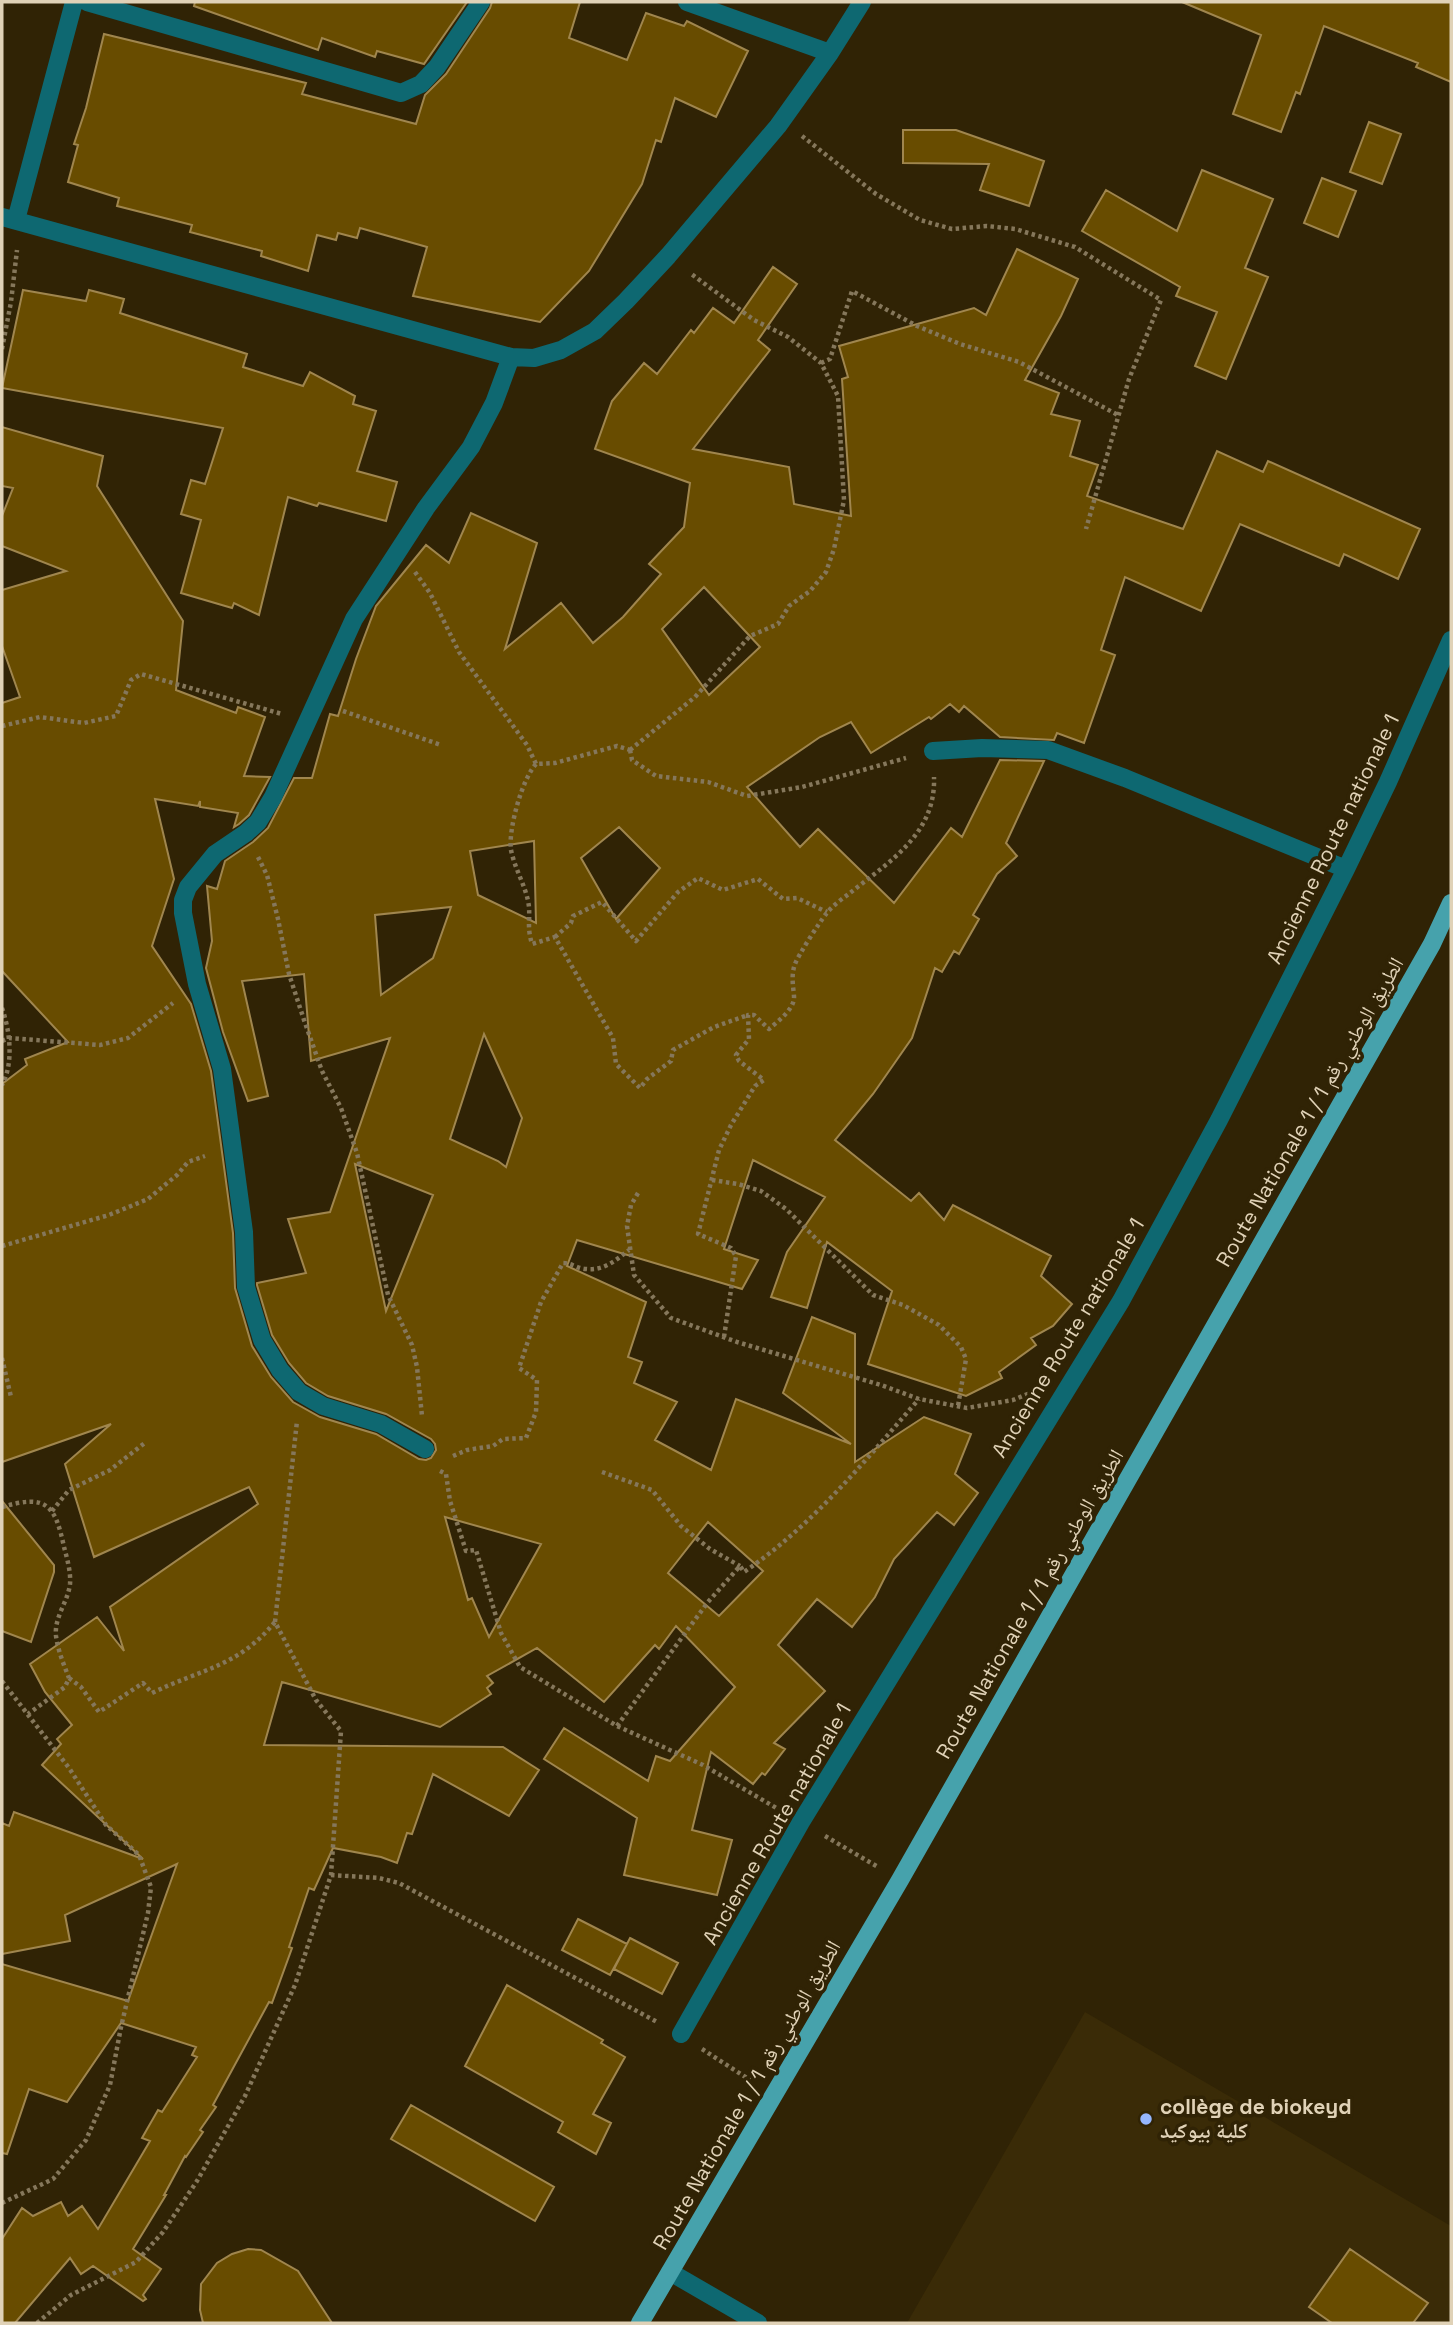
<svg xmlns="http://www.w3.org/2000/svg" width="1453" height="2325" font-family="'Space Grotesk','Noto Naskh Arabic',sans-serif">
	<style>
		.built { fill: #3a2b07 }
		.building { fill: #684c00; stroke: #a0864e; stroke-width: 2; fill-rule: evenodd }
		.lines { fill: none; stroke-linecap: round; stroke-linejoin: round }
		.path { stroke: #85775b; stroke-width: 4.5; stroke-dasharray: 3.5 3.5; stroke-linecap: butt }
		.minor { stroke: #0e6871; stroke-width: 18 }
		.major { stroke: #46a2ac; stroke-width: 18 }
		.poi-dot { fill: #95b6fd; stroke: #302305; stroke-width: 2.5 }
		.labels { text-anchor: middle; stroke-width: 7; stroke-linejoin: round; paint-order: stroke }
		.street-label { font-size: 21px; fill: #e0d2b7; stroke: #302305 }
		.poi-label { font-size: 21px; font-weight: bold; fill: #e0d2b7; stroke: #302305; text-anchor: start }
	</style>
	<rect width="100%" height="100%" fill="#302305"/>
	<path class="built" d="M1085,2012L1451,2226V2323H907Z"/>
	<path class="building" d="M195,2H467L424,64L377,51L375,57L322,38L318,50L194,6Z
		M492,2H580L569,38L627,60L646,13L684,26L687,21L748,51L716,117L675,98L661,142L656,140L642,184L589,271L540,322L413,296L427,247L360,228L357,238L338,233L336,240L317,235L308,271L261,256L262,251L190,232L192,225L117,206L119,198L68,182L78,145L74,144L86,108L104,34L306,83L302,94L416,124L425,95L446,74L490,8Z
		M1182,2H1451V82L1416,67L1418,63L1324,26L1300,94L1296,92L1281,132L1233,114L1261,35Z
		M1369,122L1401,134L1382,184L1350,172Z
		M903,130H956L1044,161L1029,206L980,190L989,164L903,163Z
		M1202,170L1273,199L1245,268L1268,277L1226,379L1195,366L1217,312L1176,296L1180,287L1082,231L1106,190L1177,231Z
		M1322,178L1356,191L1338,237L1304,223Z
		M1017,249L1078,279L1061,316L1025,380L1059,393L1051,414L1080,421L1070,456L1098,465L1087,496L1183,529L1217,451L1263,472L1268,461L1420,529L1398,579L1344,554L1339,566L1240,524L1201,611L1125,577L1101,650L1115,655L1084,743L1057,733L1054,740L1000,737L964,706L959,712L950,704L931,719L929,717L871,753L851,722L820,737L747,787L800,847L818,829L894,903L951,828L962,837L1000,760L1044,761L1006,843L1017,856L997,874L973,915L979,919L959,954L954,951L942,972L935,968L912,1038L873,1094L835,1140L911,1201L919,1193L944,1220L953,1205L1051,1256L1041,1276L1072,1304L1053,1326L1031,1338L1036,1345L999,1372L1002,1378L966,1396L868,1364L892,1291L827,1242L807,1308L771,1297L787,1252L825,1197L753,1160L724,1249L758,1260L742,1289L577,1240L567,1266L646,1302L628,1357L642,1362L634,1383L677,1402L655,1440L711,1470L736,1399L851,1444L783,1393L812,1317L855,1334V1462L924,1417L971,1434L955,1474L978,1493L954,1525L937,1512L894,1559L875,1597L852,1627L817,1599L778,1645L825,1691L774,1743L785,1749L765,1775L762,1773L753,1784L711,1752L692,1830L732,1840L717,1895L624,1875L637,1818L544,1759L564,1728L648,1781L656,1756L670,1761L735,1687L676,1626L659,1649L655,1645L604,1702L537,1648L487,1676L493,1683L487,1688L491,1694L440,1727L282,1682L264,1745L503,1747L539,1770L509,1816L433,1774L412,1834L407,1833L397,1863L381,1857L333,1848L314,1890L309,1888L289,1947L292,1948L272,2003L269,2002L213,2105L216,2107L200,2130L203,2132L186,2157L185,2156L164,2195H166L133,2249L161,2269L143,2295L146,2299L143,2301L93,2266L81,2274L70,2258L15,2323H2V2239L22,2208L33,2216L61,2202L68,2216L82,2206L98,2229L150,2141L142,2138L158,2110L162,2112L197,2057L192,2055L196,2047L121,2023L67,2102L29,2089L7,2154L2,2153V1964L128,2001L177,1864L65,1915L70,1941L2,1954V1823L9,1826L14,1812L143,1859L42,1765L61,1744L57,1739L72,1725L45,1692L30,1664L97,1617L124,1651L110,1607L258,1504L249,1487L94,1557L65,1464L111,1424L2,1462V1084L27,1065L25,1059L68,1042L2,971V703L20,697L2,646V590L66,571L2,546V516L13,488L2,486V427L103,456L97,486L183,621L176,690L236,713L238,707L265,717L244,776L270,777L249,815L239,824L234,827L238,813L200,807V801L198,806L155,799L174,879L152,946L191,1004L211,1071L233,1233L235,1288L252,1346L271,1377L293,1402L320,1417L376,1434L419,1459L426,1460L431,1458L436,1450L435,1444L431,1439L386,1414L328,1396L306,1383L289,1363L272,1335L257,1285V1283L306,1273L288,1219L330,1212L390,1038L311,1061L304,974L242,981L268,1096L248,1101L223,1032L206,968L212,941L207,886L217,889L225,861L253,842L268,828L294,778H312L330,714L338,716L356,659L376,606L426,545L449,563L471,513L537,543L505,649L561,603L593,643L623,617L661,574L649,564L684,527L690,483L595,449L612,401L644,363L657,374L691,330L694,333L713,308L734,323L773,267L797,284L758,340L770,350L693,449L789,467L794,504L851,516L842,379L848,377L839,346L974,308L986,315ZM704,587L760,647L709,695L662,629ZM619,827L660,868L616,919L581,858ZM534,841L536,923L478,895L470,851ZM451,907L433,958L381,995L375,915ZM484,1034L522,1118L506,1167L498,1161L450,1139ZM355,1164L433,1195L386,1311ZM445,1517L541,1544L489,1637L472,1598L468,1600ZM708,1522L763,1571L719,1616L668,1573Z
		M23,290L86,301L89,290L124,299L120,313L247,354L243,367L303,386L310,372L355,396L353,404L376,411L357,471L397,482L386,521L319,503L317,506L288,497L259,615L234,603L232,608L181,593L201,520L181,514L191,480L205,484L223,428L2,388Z
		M2,1501L54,1565V1572L31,1642L2,1631Z
		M578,1919L627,1944L610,1975L562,1950Z
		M630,1938L678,1963L662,1994L614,1969Z
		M507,1985L603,2040L601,2043L625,2057L593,2114L611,2123L596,2154L558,2132L563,2122L465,2066Z
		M411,2105L554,2187L535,2221L391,2139Z
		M248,2249L261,2250L298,2271L332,2323H203L200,2310L201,2284L217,2263L232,2254Z
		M1350,2249L1428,2303L1413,2323H1332L1309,2307Z"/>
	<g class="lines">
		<path class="path" d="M802,136L876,194L920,220L952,229L987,226L1015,229L1075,247L1161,300L1129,379L1086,529
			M2,349L11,302L17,250
			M821,363L830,359L852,291L917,326L960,344L1019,362L1118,415
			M415,572L430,593L459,652L527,745L536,764L555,763L617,746L630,750
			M343,711L441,745
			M2,726L40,717L84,723L116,716L131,680L141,674L282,714
			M630,750L632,760L656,776L708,782L747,796L802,787L906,758
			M630,750L695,697L750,636L778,624L789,606L810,591L826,572L834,549L844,500L838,396L821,363L788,337L754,320L690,273
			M536,764C522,779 508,830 511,850C515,870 527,888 529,907C530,923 527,927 532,944L555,937L613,1038L616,1064L640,1088L647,1079L671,1061L673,1050L714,1027L748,1015
			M258,857L267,875L278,919L289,974L304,1020L322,1071L341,1108L357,1153L388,1295L412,1345L417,1367L422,1416
			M555,937L571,923L573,916L602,902L636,941L678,892L698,878L723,890L758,879L783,899L797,898L827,912
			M2,1008C10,1031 14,1063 2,1085
			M2,1041L9,1038L100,1045L128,1038L173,1003
			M712,1180L738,1184L761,1191L786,1209L873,1295L903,1305L939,1325L961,1347L966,1359L958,1406
			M638,1193L631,1205L627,1226L634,1275L671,1318L737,1342L881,1385L919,1399L967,1408L1013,1400L1030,1393
			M2,1246L109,1215L148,1199L177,1175L188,1162L205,1156
			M724,1337L736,1256L731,1248L698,1234L719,1150L731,1125L755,1086L764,1080L739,1061L736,1055L749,1039L748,1015H754L769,1029C778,1021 795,1009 794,996C793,985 791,975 795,964C799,954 819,923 826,914C832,906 842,899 850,893C890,861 936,834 934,777
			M2,1358L11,1397
			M453,1456L467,1450L493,1446L503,1439L526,1438L536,1412L537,1380L519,1368L541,1302L563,1263C572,1263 578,1269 586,1269C604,1271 616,1260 629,1250
			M440,1471L446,1474L450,1501L466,1551L476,1550L501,1633L520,1667L617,1726L703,1765L778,1809
			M602,1472L652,1490L681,1526L710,1549L740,1566
			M2,1507C46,1494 55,1504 64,1547C67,1558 71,1572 70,1584C68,1602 54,1617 56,1636C58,1651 64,1665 69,1678L65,1687L28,1714
			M52,1511L69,1490L110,1470L146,1442
			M69,1678L81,1687L99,1712L143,1683L152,1693C201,1669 238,1667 275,1622
			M2,1681L69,1768L106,1825L139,1855L151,1887L148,1913L121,2027L110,2085L86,2140L53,2179L2,2203
			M617,1726L708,1602L740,1566L744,1572C814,1524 863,1463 919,1399
			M825,1836L878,1867
			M331,1875L379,1878L399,1883L659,2023
			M702,2049L750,2080
			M37,2323L71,2295L136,2262L163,2232L197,2181L245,2096L295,1985L331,1875L341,1731L316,1700L275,1622L297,1421"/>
		<path class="minor" d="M87,2L401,93L421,84L437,67L481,2
			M687,2L830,53
			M2,217L511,357L534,358L561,350L595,331L626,301L668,256L778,126L830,53L862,2
			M16,220L74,2
			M933,751L982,748L1048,750L1125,778L1346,869
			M425,1449L381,1424L323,1406L299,1392L280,1370L262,1340L246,1287L244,1232L222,1069L197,984L183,913V900L188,887L215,854L246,833L258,822L273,797L354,619L426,508L471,447L494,403L511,357
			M681,2034L801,1822L1121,1301L1219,1120L1346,869L1388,782L1451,640
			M670,2272L758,2323"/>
		<path class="major" d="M640,2323L900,1880L1432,944L1451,903"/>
	</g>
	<circle class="poi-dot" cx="1146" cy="2119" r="7"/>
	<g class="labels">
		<g class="street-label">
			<text transform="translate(1333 839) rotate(-64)" y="7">Ancienne Route nationale 1</text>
			<text transform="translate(1310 1112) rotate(-60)" y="7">Route Nationale 1 / الطريق الوطني رقم 1</text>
			<text transform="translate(1068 1338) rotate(-59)" y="7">Ancienne Route nationale 1</text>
			<text transform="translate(1030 1604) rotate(-60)" y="7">Route Nationale 1 / الطريق الوطني رقم 1</text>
			<text transform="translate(777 1824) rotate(-60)" y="7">Ancienne Route nationale 1</text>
			<text transform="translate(747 2095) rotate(-60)" y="7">Route Nationale 1 / الطريق الوطني رقم 1</text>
		</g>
		<g class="poi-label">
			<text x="1160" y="2114">collège de biokeyd<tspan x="1160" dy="24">كلية بيوكيد</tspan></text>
		</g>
	</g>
	<rect width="1453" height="2325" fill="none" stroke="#e0d2b7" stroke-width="7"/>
</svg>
